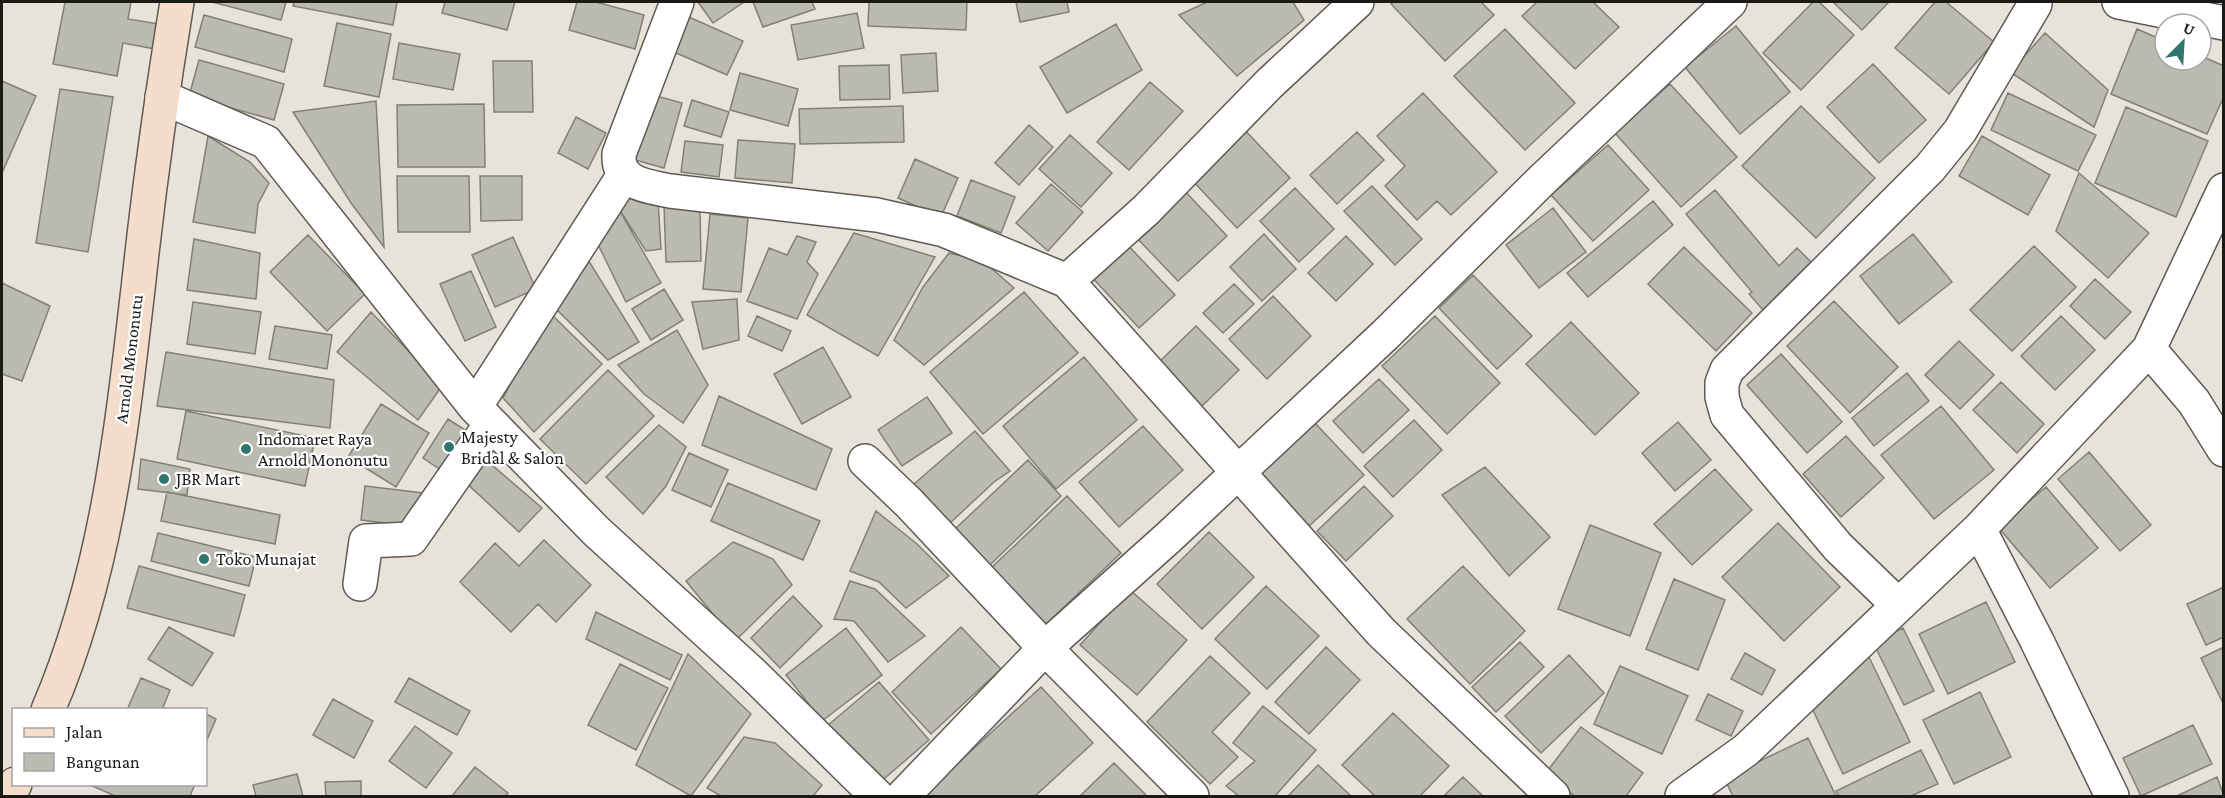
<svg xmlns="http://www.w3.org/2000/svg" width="2225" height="798" font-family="'Crimson Pro',serif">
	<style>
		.building { fill: #bcbbb1; stroke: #818077; stroke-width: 1.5 }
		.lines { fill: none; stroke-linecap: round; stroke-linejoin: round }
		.street-casing { stroke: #5f5a53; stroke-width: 36 }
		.secondary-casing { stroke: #5f5a53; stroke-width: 36 }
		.street { stroke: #fff; stroke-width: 33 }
		.secondary { stroke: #f4ddca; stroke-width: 33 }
		.poi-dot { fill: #2f766e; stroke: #fff; stroke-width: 2 }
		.labels { text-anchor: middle; stroke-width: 4.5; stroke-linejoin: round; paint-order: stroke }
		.street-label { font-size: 18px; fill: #1c1a17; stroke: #fff }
		.poi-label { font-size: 18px; fill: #1c1a17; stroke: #fff; text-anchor: start }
	</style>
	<rect width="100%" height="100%" fill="#e8e3da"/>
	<path class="building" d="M65,2H131L128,19L165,25L161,50L123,43L117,76L53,64Z
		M212,2H286L281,20Z
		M294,2H397L393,25L293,6Z
		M445,2H515L507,30L442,13Z
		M577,2H596L644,15L635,49L569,30Z
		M698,2H744L713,23Z
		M753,2H812L815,9L763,27Z
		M869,2H967L966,30L868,26Z
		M1016,2H1067L1069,12L1020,22Z
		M1207,2H1293L1304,20L1237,76L1179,15Z
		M1394,2H1481L1494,15L1445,61L1391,4Z
		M1537,2H1593L1619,27L1575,69L1522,16Z
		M1813,2H1819L1854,35L1801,90L1763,53Z
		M1833,2H1889L1862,30Z
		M1935,2H1946L1994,42L1949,94L1895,48Z
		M857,13L864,48L798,60L791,25Z
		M204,15L292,39L284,72L195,47Z
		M689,17L743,41L727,75L674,52Z
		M337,23L391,34L379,97L324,86Z
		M1116,24L1142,70L1067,113L1040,67Z
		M1736,26L1790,92L1740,134L1685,67Z
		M1505,29L1575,103L1525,150L1454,76Z
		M2137,29L2165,41V60H2201V56L2224,66V96L2207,134L2111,94Z
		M2045,33L2108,90L2094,127L2010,72Z
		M399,43L460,54L453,90L393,79Z
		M936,53L938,91L903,93L901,55Z
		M199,60L284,84L274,120L189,96Z
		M493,61H532L533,112H494Z
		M1873,64L1926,120L1879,163L1827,107Z
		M889,65L890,99L840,100L839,66Z
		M740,73L798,89L788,126L730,110Z
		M2,81L36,96L2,173Z
		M1150,82L1183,111L1129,170L1097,142Z
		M1670,84L1737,157L1681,207L1615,133Z
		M60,89L113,97L88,252L36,243Z
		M1423,93L1497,172L1451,215L1437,201L1417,220L1385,186L1405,166L1377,136Z
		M2008,93L2096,135L2078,171L1991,130Z
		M653,95L682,103L664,168L635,160Z
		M692,100L729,112L721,137L684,126Z
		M376,101L384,247L351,203L293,112Z
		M484,104L485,167H398L397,105Z
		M903,106L904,142L800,144L799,109Z
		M1801,106L1875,178L1816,238L1742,166Z
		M2126,107L2208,141L2176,217L2095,183Z
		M576,117L606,133L588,169L558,153Z
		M1029,125L1053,147L1019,185L995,163Z
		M1242,127L1290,178L1237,228L1189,177Z
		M1357,132L1384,160L1337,204L1310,175Z
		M1070,135L1112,173L1081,207L1039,169Z
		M208,136L250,162L269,183L258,204L255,233L193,222Z
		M1982,136L2050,175L2028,215L1959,176Z
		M738,140L795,144L792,183L735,178Z
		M685,141L723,145L719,177L681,172Z
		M1608,145L1649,190L1593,241L1551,195Z
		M915,159L958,178L941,217L898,198Z
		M2079,173L2149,233L2108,278L2056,231Z
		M397,176H469L470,232H398Z
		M480,176H522V220L481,221Z
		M971,180L1015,197L1001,233L957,216Z
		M1051,184L1083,212L1048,251L1016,223Z
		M1372,186L1422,239L1395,265L1344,211Z
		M1182,188L1227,236L1178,281L1133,234Z
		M1295,188L1334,229L1299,262L1260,221Z
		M1715,190L1779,266L1797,248L1813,264L1763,310L1749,294L1752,292L1686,214Z
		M634,196L658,201L661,249L646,251L617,206Z
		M1653,201L1673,225L1588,297L1567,273Z
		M617,206L661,283L626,302L593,234Z
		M664,206L700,212L701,261L666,262Z
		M1553,208L1586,252L1539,288L1506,245Z
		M710,214L748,218L741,292L703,289Z
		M854,233L935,257L878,356L807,315Z
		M1264,234L1296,269L1262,301L1230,267Z
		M1913,234L1952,282L1899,324L1860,276Z
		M308,235L365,294L327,331L270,272Z
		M797,236L816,242L807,262L818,274L797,319L747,301L769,248L787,255Z
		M1346,236L1373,264L1336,301L1308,273Z
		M513,237L536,289L495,307L472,255Z
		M194,239L260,253L256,299L187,290Z
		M1123,240L1175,295L1139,328L1088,273Z
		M2034,246L2076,287L2012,351L1970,310Z
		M1684,247L1752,313L1716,351L1648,284Z
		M582,250L639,342L608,360L552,305Z
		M949,253L983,261L1014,288L924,365L894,340L923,287Z
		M471,271L496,327L465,341L440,284Z
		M1473,275L1532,336L1497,369L1439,308Z
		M2095,279L2131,312L2105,339L2070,306Z
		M2,283L50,306L22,381L2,374Z
		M1234,284L1254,304L1223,333L1203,313Z
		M664,289L683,320L651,340L632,309Z
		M1024,292L1078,353L983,434L930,372Z
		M1273,296L1311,336L1267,379L1229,339Z
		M737,299L739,340L703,349L692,302Z
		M1834,301L1898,367L1850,413L1787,346Z
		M193,302L261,312L255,354L187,344Z
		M371,312L442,386L418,420L337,352Z
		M549,312L602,364L534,432L503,398Z
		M757,316L791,331L782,351L748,336Z
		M1435,316L1500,383L1447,434L1382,366Z
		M2061,316L2095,350L2055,390L2021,356Z
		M1571,322L1639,393L1595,435L1526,364Z
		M275,326L332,335L327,369L269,359Z
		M1196,326L1239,370L1201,407L1158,363Z
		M677,330L708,385L683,423L644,394L618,365Z
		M1959,341L1994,375L1960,409L1925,375Z
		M823,347L851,397L802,424L774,374Z
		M166,352L334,380L330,428L157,406Z
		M1781,354L1842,422L1807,453L1747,385Z
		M1084,357L1137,420L1056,489L1003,426Z
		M608,370L654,416L586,484L540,439Z
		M1907,373L1929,401L1874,446L1852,418Z
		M1379,379L1409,410L1363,453L1333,421Z
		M2001,382L2044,424L2017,453L1973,410Z
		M719,396L832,449L816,490L702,445Z
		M927,397L952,433L902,466L878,430Z
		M381,404L429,433L396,487L348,457Z
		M1941,406L1994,470L1934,519L1881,455Z
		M186,411L315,438L305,486L177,459Z
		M448,419L476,437L450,476L423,458Z
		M1414,420L1442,450L1393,497L1364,466Z
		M1314,422L1364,475L1306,529L1256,477Z
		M1678,422L1711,460L1675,491L1642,453Z
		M659,425L686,447L666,486L643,514L606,477Z
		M1143,426L1183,470L1119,527L1079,482Z
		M975,431L1010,471L994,482L949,524L914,484Z
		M1846,436L1884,478L1841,517L1803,474Z
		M477,452L542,508L519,532L461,478Z
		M2089,452L2151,525L2120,551L2058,479Z
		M689,453L728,470L711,507L672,490Z
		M141,459L190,469L187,495L138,489Z
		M1028,460L1061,496L988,567L954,530Z
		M1485,467L1550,537L1509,576L1442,495Z
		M1715,469L1752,510L1692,565L1654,524Z
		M728,483L820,521L803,560L711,521Z
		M365,486L423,493L419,527L361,520Z
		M1364,486L1393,516L1346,561L1317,531Z
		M2046,487L2098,548L2050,588L1998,527Z
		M167,492L280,515L275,544L161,521Z
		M1067,496L1121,553L1045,625L991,568Z
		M876,511L917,544L949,576L906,608L879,582L850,571Z
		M1778,523L1840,587L1784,641L1722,577Z
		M1590,525L1661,553L1630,636L1558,609Z
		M1209,532L1254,577L1202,629L1157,584Z
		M158,533L256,557L249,586L151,561Z
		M544,540L591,585L556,622L538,604L511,632L460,582L495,543L519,566Z
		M733,542L773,559L792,585L735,641L686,581Z
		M139,566L245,595L234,636L127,608Z
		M1463,566L1525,631L1470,684L1407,619Z
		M1674,579L1725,600L1698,670L1646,649Z
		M850,581L875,589L925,636L888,662L854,621L834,619Z
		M1266,586L1319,636L1267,689L1215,639Z
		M2224,587V637L2206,645L2187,604Z
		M1130,590L1187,640L1137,695L1080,645Z
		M793,596L822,626L780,668L751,638Z
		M1986,602L2015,662L1948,694L1919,634Z
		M596,612L682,655L670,680L586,639Z
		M169,627L213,653L192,686L148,659Z
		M961,627L1001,669L931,734L892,692Z
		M846,628L882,675L822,721L786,675Z
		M1903,628L1934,691L1904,705L1873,642Z
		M1520,642L1544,667L1496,712L1472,687Z
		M1326,647L1360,680L1309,734L1275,702Z
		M2224,647V703H2223L2201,658Z
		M1745,653L1775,670L1762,695L1731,679Z
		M688,654L751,714L691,796L636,765Z
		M1569,655L1604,693L1541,753L1505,716Z
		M1868,655L1910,742L1843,774L1811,706Z
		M1210,656L1250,693L1212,732L1238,757L1210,784L1147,722Z
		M620,664L668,688L636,750L588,725Z
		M1620,666L1688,696L1662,754L1594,724Z
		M141,678L170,690L162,710H127Z
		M409,678L470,711L457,735L395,702Z
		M879,682L929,740L878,784L827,726Z
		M1041,687L1093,743L1035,796H922Z
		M1980,692L2011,757L1954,784L1923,720Z
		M1708,694L1743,711L1731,736L1696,720Z
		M333,699L373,721L354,758L313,735Z
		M1263,706L1316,750L1275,796H1239L1226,786L1255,761L1233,743Z
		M1393,713L1449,766L1420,796H1375L1342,765Z
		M206,714L216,719L206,742Z
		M2193,725L2212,764L2141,796L2123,758Z
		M415,726L452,753L426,788L389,761Z
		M1581,727L1643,773L1626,796H1575L1545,774Z
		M744,737L775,743L822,785L813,796H721L707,788Z
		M1808,738L1836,796H1733L1724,778Z
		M1921,750L1938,784L1911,796H1839L1836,791Z
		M1114,763L1147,796H1080Z
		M1318,765L1351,796H1288Z
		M475,767L508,793L505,796H452Z
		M297,774L303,796H256L253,785Z
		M1463,777L1483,796H1444Z
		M2217,777L2224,796H2177Z
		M361,781V796H326L325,782Z
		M88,784H195L190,796H115Z"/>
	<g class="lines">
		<defs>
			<path id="street" d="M677,2L619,154C617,184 647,186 670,191L877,215L944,230L1067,281L1381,632L1553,796
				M2119,2L2224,23
				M162,97L266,142L475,407L596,531L753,674L877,796
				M1067,281L1146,210L1269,84L1357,2
				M2149,349L2194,402L2224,450
				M475,407L624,175
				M865,461L909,503L1045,648L1192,796
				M1979,529L2037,641L2112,796
				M360,584L366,541L411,539L491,424
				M1898,605L1838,547L1727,415L1722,397V383L1727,370L1930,168L1960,131L2035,4
				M903,796L1045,648L1169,537L1385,335L1542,180L1730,2
				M1682,796L1746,750L1979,529L2149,349L2224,190"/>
			<path id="secondary" d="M48,710C107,573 122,427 139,280C149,187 162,94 177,2
				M9,796L15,784"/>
		</defs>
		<use href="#street" class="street-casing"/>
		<use href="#secondary" class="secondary-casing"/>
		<use href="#street" class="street"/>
		<use href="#secondary" class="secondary"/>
	</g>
	<g class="poi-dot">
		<circle cx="449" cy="447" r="6"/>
		<circle cx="246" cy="449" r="6"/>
		<circle cx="164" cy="479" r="6"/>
		<circle cx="204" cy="559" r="6"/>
	</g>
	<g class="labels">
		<g class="street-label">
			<text transform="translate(129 359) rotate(-83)" y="6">Arnold Mononutu</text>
		</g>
		<g class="poi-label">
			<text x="461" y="443">Majesty<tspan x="461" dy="21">Bridal &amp; Salon</tspan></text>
			<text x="258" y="445">Indomaret Raya<tspan x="258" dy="21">Arnold Mononutu</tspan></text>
			<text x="176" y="485">JBR Mart</text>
			<text x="216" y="565">Toko Munajat</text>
		</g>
	</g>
	<rect width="2225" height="798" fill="none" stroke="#1c1a17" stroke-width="6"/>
	<rect x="12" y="708" width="195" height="78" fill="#ffffff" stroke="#a4a3a2" stroke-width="1.5"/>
	<rect x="24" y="728" width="30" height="9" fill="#f4ddca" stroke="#a4a3a2" stroke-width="1.5"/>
	<text x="66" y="738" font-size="18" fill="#1c1a17">Jalan</text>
	<rect x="24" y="753" width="30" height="18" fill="#bcbbb1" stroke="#a4a3a2" stroke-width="1.5"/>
	<text x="66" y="768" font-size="18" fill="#1c1a17">Bangunan</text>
	<g transform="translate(2183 42) rotate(24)"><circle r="28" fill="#ffffff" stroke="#a4a3a2" stroke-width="1.5"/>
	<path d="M0-4.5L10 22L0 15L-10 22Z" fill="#2f766e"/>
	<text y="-9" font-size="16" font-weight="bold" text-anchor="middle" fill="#1c1a17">U</text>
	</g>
</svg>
